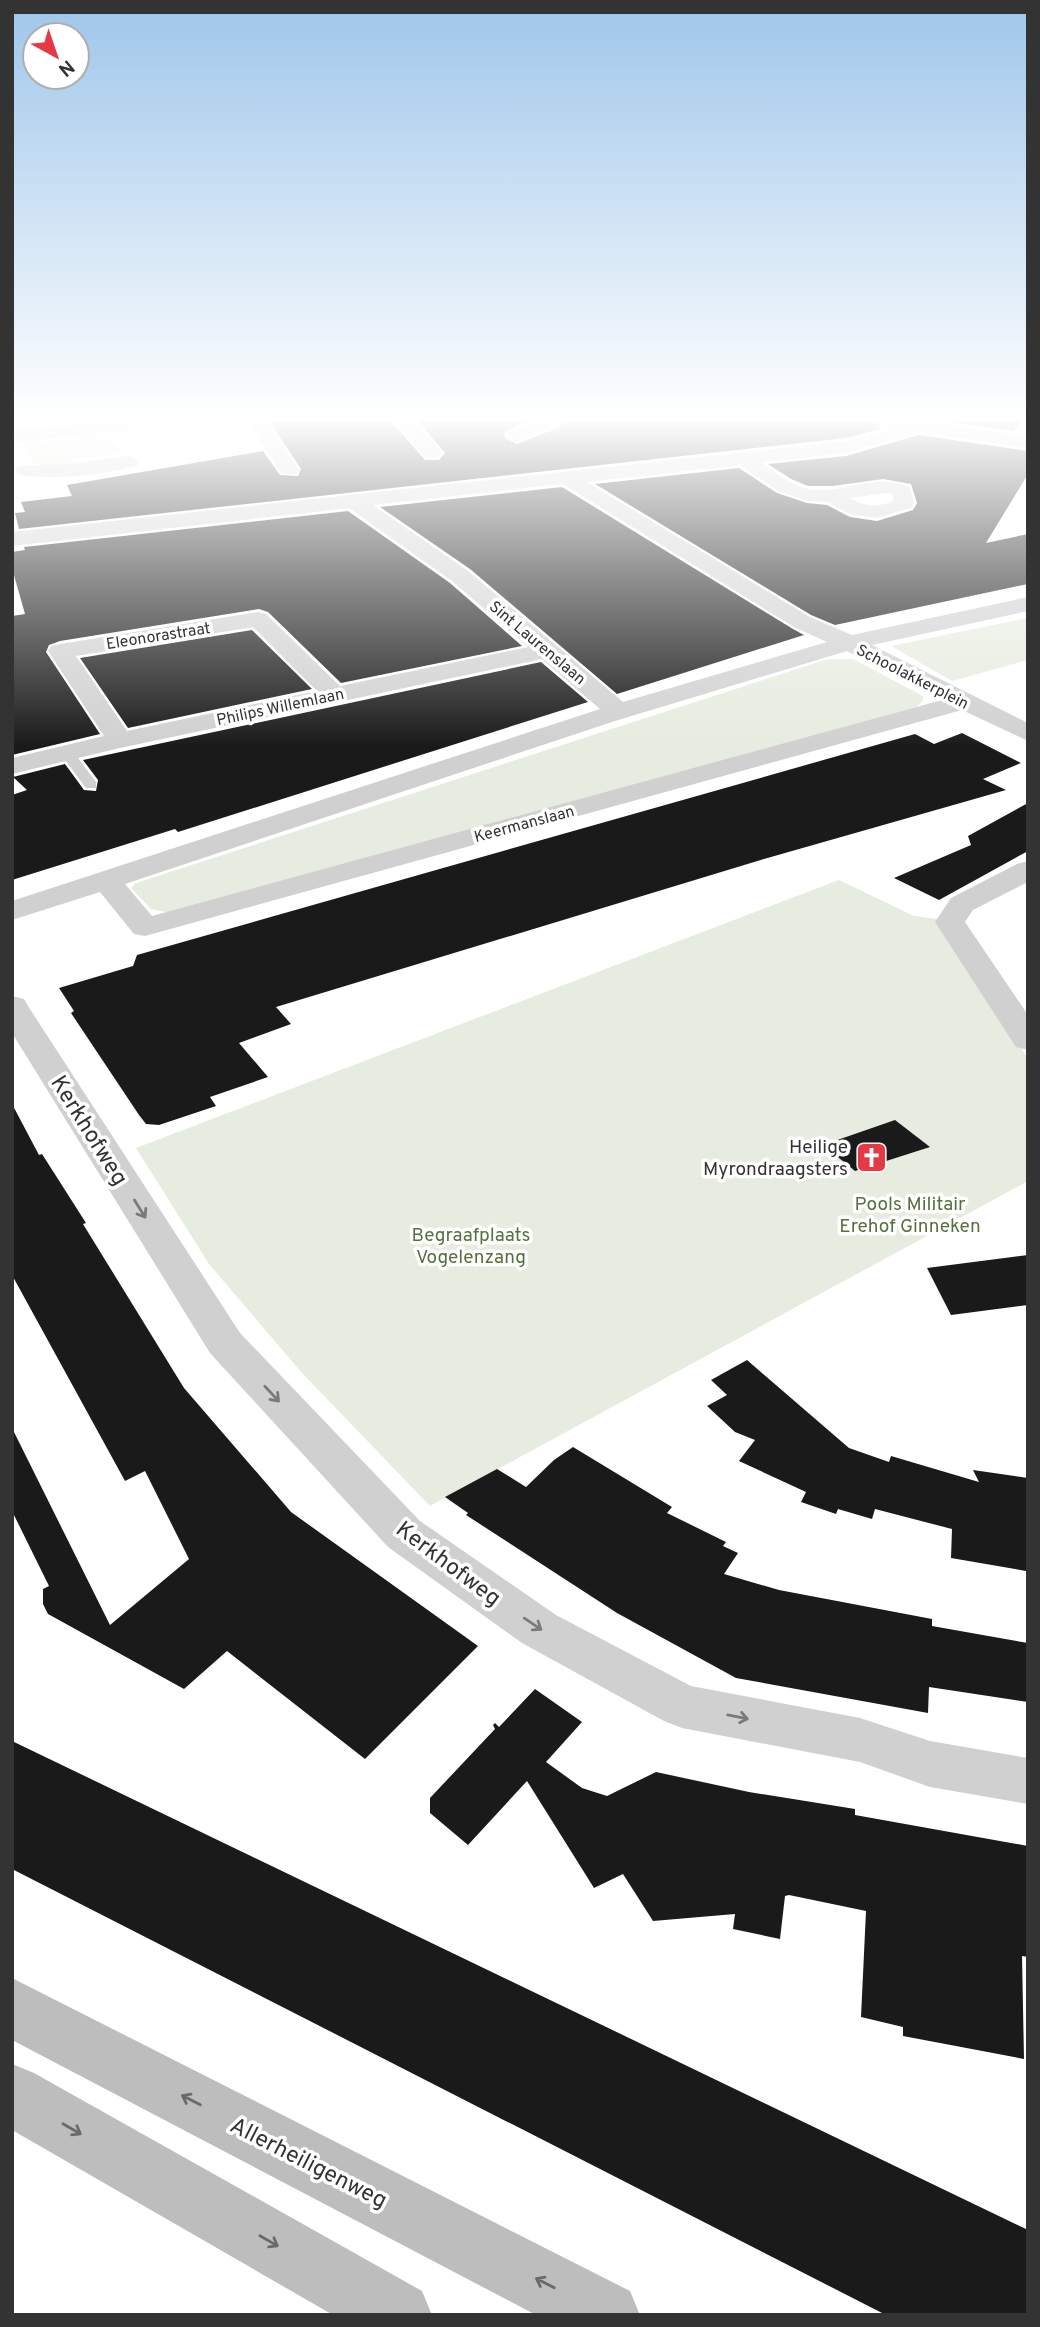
<svg xmlns="http://www.w3.org/2000/svg" width="1040" height="2327" font-family="Overpass,sans-serif">
	<style>
		.green { fill: #e6ecdf }
		.building { fill: #1a1a1a }
		.lines { fill: none; stroke-linecap: round; stroke-linejoin: round }
		.lane { fill: #d0d0d0; fill-rule: evenodd }
		.street { fill: #d0d0d0; fill-rule: evenodd }
		.secondary { fill: #bdbdbd; fill-rule: evenodd }
		.oneway { stroke: #7a7a7a }
		.oneway2 { stroke: #6a6a6a }
		.labels { text-anchor: middle; stroke-width: 7; stroke-linejoin: round; paint-order: stroke }
		.far-street-label { font-size: 16px; fill: #333; stroke: #fff }
		.poi-label { font-size: 19px; fill: #333; stroke: #fff; text-anchor: end }
		.park-label { font-size: 19px; fill: #56703f; stroke: #fff }
		.near-street-label { font-size: 23px; fill: #333; stroke: #fff }
	</style>
	<rect width="100%" height="100%" fill="#fff"/>
	<path class="green" d="M104,435L108,441L116,443L120,453L72,459L77,466C49,467 31,477 26,443Z
		M1028,618V660L952,681L891,646Z
		M828,659H853L923,696V701L916,707L175,914L151,909L131,888L136,883Z
		M839,880L914,916L944,920L1028,1059V1181L430,1506L302,1373L209,1264L136,1148Z"/>
	<path class="building" d="M269,421H391L425,460H439L445,453L418,421H528L508,430L504,434L505,438L517,444L560,427L563,421H877L881,429L846,438L19,529L15,513L25,512L21,502L72,496L67,485L263,451L280,475L298,476L301,469Z
		M942,421H1021L1014,431Z
		M919,435L1028,451V474L986,543L1028,534V584L835,625L811,615L595,484L739,468L777,493L807,503L827,505L850,517L877,521L913,510L917,503L911,484L883,479L833,486H808L791,479L768,464L846,456Z
		M562,487L793,629L804,635L617,694L470,569L380,507Z
		M348,511L450,583L522,646L341,683L268,612L259,609L60,641L49,645L46,652L100,734L12,755V616L25,614L12,568V552L25,550L24,547Z
		M252,630L312,689L128,728L80,658Z
		M541,662L588,702L178,832L175,829L12,880V795L27,790L13,777L65,764L84,790L96,791L98,780L83,760Z
		M962,733L1021,763L983,779L1006,790L764,859L276,1007L291,1024L239,1043L268,1077L210,1097L216,1106L159,1125L146,1124L139,1115L71,1013L74,1011L59,988L133,966L137,955L915,734L934,744Z
		M1028,803V851L939,900L894,878L971,845L968,836Z
		M12,1104L39,1155L42,1154L86,1223L83,1224L184,1388L291,1512L478,1646L365,1759L227,1651L184,1689L48,1614L43,1604V1589L49,1586L12,1511V1428L110,1625L189,1559L145,1471L125,1481L12,1275Z
		M895,1120L930,1147L855,1171L823,1145Z
		M1028,1255V1305L951,1315L927,1268Z
		M747,1360L849,1448L889,1462L891,1456L979,1482L973,1470L1028,1478V1574L1026,1571L951,1558L952,1529L875,1509L872,1519L838,1509L836,1514L801,1502L806,1492L739,1461L755,1440L735,1432L707,1406L727,1395L711,1380Z
		M573,1447L672,1507L667,1513L726,1542L723,1546L738,1553L724,1574L779,1590L932,1619V1626L1028,1643V1702L929,1687L928,1713L736,1678L617,1613L466,1515L468,1513L445,1497L497,1469L526,1487L554,1460Z
		M535,1689L582,1722L546,1762L582,1788L607,1796L656,1772L749,1792L855,1809V1815L1028,1846V1957L1022,1956L1024,2059L903,2036V2027L861,2017L866,1911L789,1895L785,1896L780,1939L733,1929L735,1914L653,1921L623,1874L594,1888L527,1781L468,1845L430,1813V1798L495,1729L493,1725L495,1723L499,1727Z
		M12,1741L1028,2230V2315H886L12,1869Z"/>
	<g class="lines">
		<path class="lane" d="M67,749L72,750L96,782V788H86L62,756V750Z"/>
		<path class="street" d="M103,421H166L157,427L12,443V431Z
			M247,421H266L299,470L296,474H282Z
			M394,421H414L439,449L442,453L439,457H425Z
			M535,421H561L559,425L516,442L506,436L509,432Z
			M879,421H922L1028,436V448L919,432L846,453L761,462C775,473 791,485 808,489C844,495 872,472 910,487L914,504L911,508L876,518L850,514L828,502L808,501L778,491L740,465L587,482L810,617L852,635L1028,597V611L872,645L1028,723V741L962,710L145,936L134,934L100,892L12,920V901L600,709L542,659L120,748L12,774V758L104,736L48,651L51,646L60,644L258,612L266,614L340,686L528,647L452,581L349,508L12,546V532L846,441L893,428L881,426ZM563,484L794,627L827,642L623,702L468,571L373,505ZM887,493L893,494V501C877,508 864,506 849,498ZM253,627L317,691L127,731L76,656ZM847,651L942,700L152,916L125,884L615,721Z
			M129,456L136,458L139,462L136,466C104,474 50,482 18,474L15,470L18,466L59,465Z
			M1028,861V882L973,910L965,922L1028,1015V1050L1016,1047L935,922L951,898L1017,864Z
			M12,996L24,999L28,1006L240,1333L420,1521L556,1615L691,1686L860,1718L930,1741L1028,1758V1804L930,1787L860,1762L682,1728L664,1721L522,1643L388,1547L210,1353L12,1033Z"/>
		<path class="secondary" d="M12,1978L630,2291L640,2315H536L12,2040Z
			M12,2064L34,2073L422,2291L432,2315H333L12,2130Z"/>
	</g>
	<defs><path id="oneway-shaft" d="M-6 0H5M1.5-3L5.5 0L1.5 3" fill="none" stroke-width="1.6" stroke-linecap="round" stroke-linejoin="round" transform="scale(1.75)"/></defs>
	<g class="oneway">
		<use href="#oneway-shaft" transform="translate(140 1209) rotate(58)"/>
		<use href="#oneway-shaft" transform="translate(272 1394) rotate(47)"/>
		<use href="#oneway-shaft" transform="translate(533 1624) rotate(34)"/>
		<use href="#oneway-shaft" transform="translate(738 1717) rotate(11)"/>
	</g>
	<g class="oneway2">
		<use href="#oneway-shaft" transform="translate(191 2100) rotate(-153)"/>
		<use href="#oneway-shaft" transform="translate(72 2129) rotate(30)"/>
		<use href="#oneway-shaft" transform="translate(269 2241) rotate(30)"/>
		<use href="#oneway-shaft" transform="translate(545 2283) rotate(-153)"/>
	</g>
	<linearGradient id="sky" x2="0" y2="1"><stop stop-color="#9ec6ea"/><stop offset="0.56" stop-color="#fff"/><stop offset="1" stop-color="#fff" stop-opacity="0"/></linearGradient>
	<rect width="1040" height="747" fill="url(#sky)"/>
	<defs>
		<symbol id="church-square" viewBox="-11 -11 22 22"><rect x="-9" y="-9" width="18" height="18" rx="4" fill="#e63946" stroke="#fff"/><path d="M-1.2-6h2.4v3.5h3.3v2.4h-3.3V6h-2.4V-.1h-3.3v-2.4h3.3Z" fill="#fff"/></symbol>
	</defs>
	<g fill-rule="evenodd">
		<use href="#church-square" x="854" y="1140" width="35" height="35"/>
	</g>
	<g class="labels">
		<g class="far-street-label">
			<text transform="translate(158 635) rotate(-9)" y="6">Eleonorastraat</text>
			<text transform="translate(538 642) rotate(40)" y="6">Sint Laurenslaan</text>
			<text transform="translate(913 676) rotate(27)" y="6">Schoolakkerplein</text>
			<text transform="translate(280 706) rotate(-12)" y="6">Philips Willemlaan</text>
			<text transform="translate(524 823) rotate(-15)" y="6">Keermanslaan</text>
		</g>
		<g class="poi-label">
			<text x="848" y="1153">Heilige<tspan x="848" dy="22">Myrondraagsters</tspan></text>
		</g>
		<g class="park-label">
			<text x="910" y="1210">Pools Militair<tspan x="910" dy="22">Erehof Ginneken</tspan></text>
			<text x="471" y="1241">Begraafplaats<tspan x="471" dy="22">Vogelenzang</tspan></text>
		</g>
		<g class="near-street-label">
			<text transform="translate(90 1130) rotate(58)" y="8">Kerkhofweg</text>
			<text transform="translate(449 1563) rotate(37)" y="8">Kerkhofweg</text>
			<text transform="translate(309 2162) rotate(27)" y="8">Allerheiligenweg</text>
		</g>
	</g>
	<rect width="1040" height="2327" fill="none" stroke="#333333" stroke-width="28"/>
	<g transform="translate(56 56) rotate(140)"><circle r="33" fill="#ffffff" stroke="#adadad" stroke-width="2"/>
	<path d="M0-5L12 26L0 18L-12 26Z" fill="#e63946"/>
	<text y="-10" font-size="19" font-weight="bold" text-anchor="middle" fill="#333333">N</text>
	</g>
</svg>
